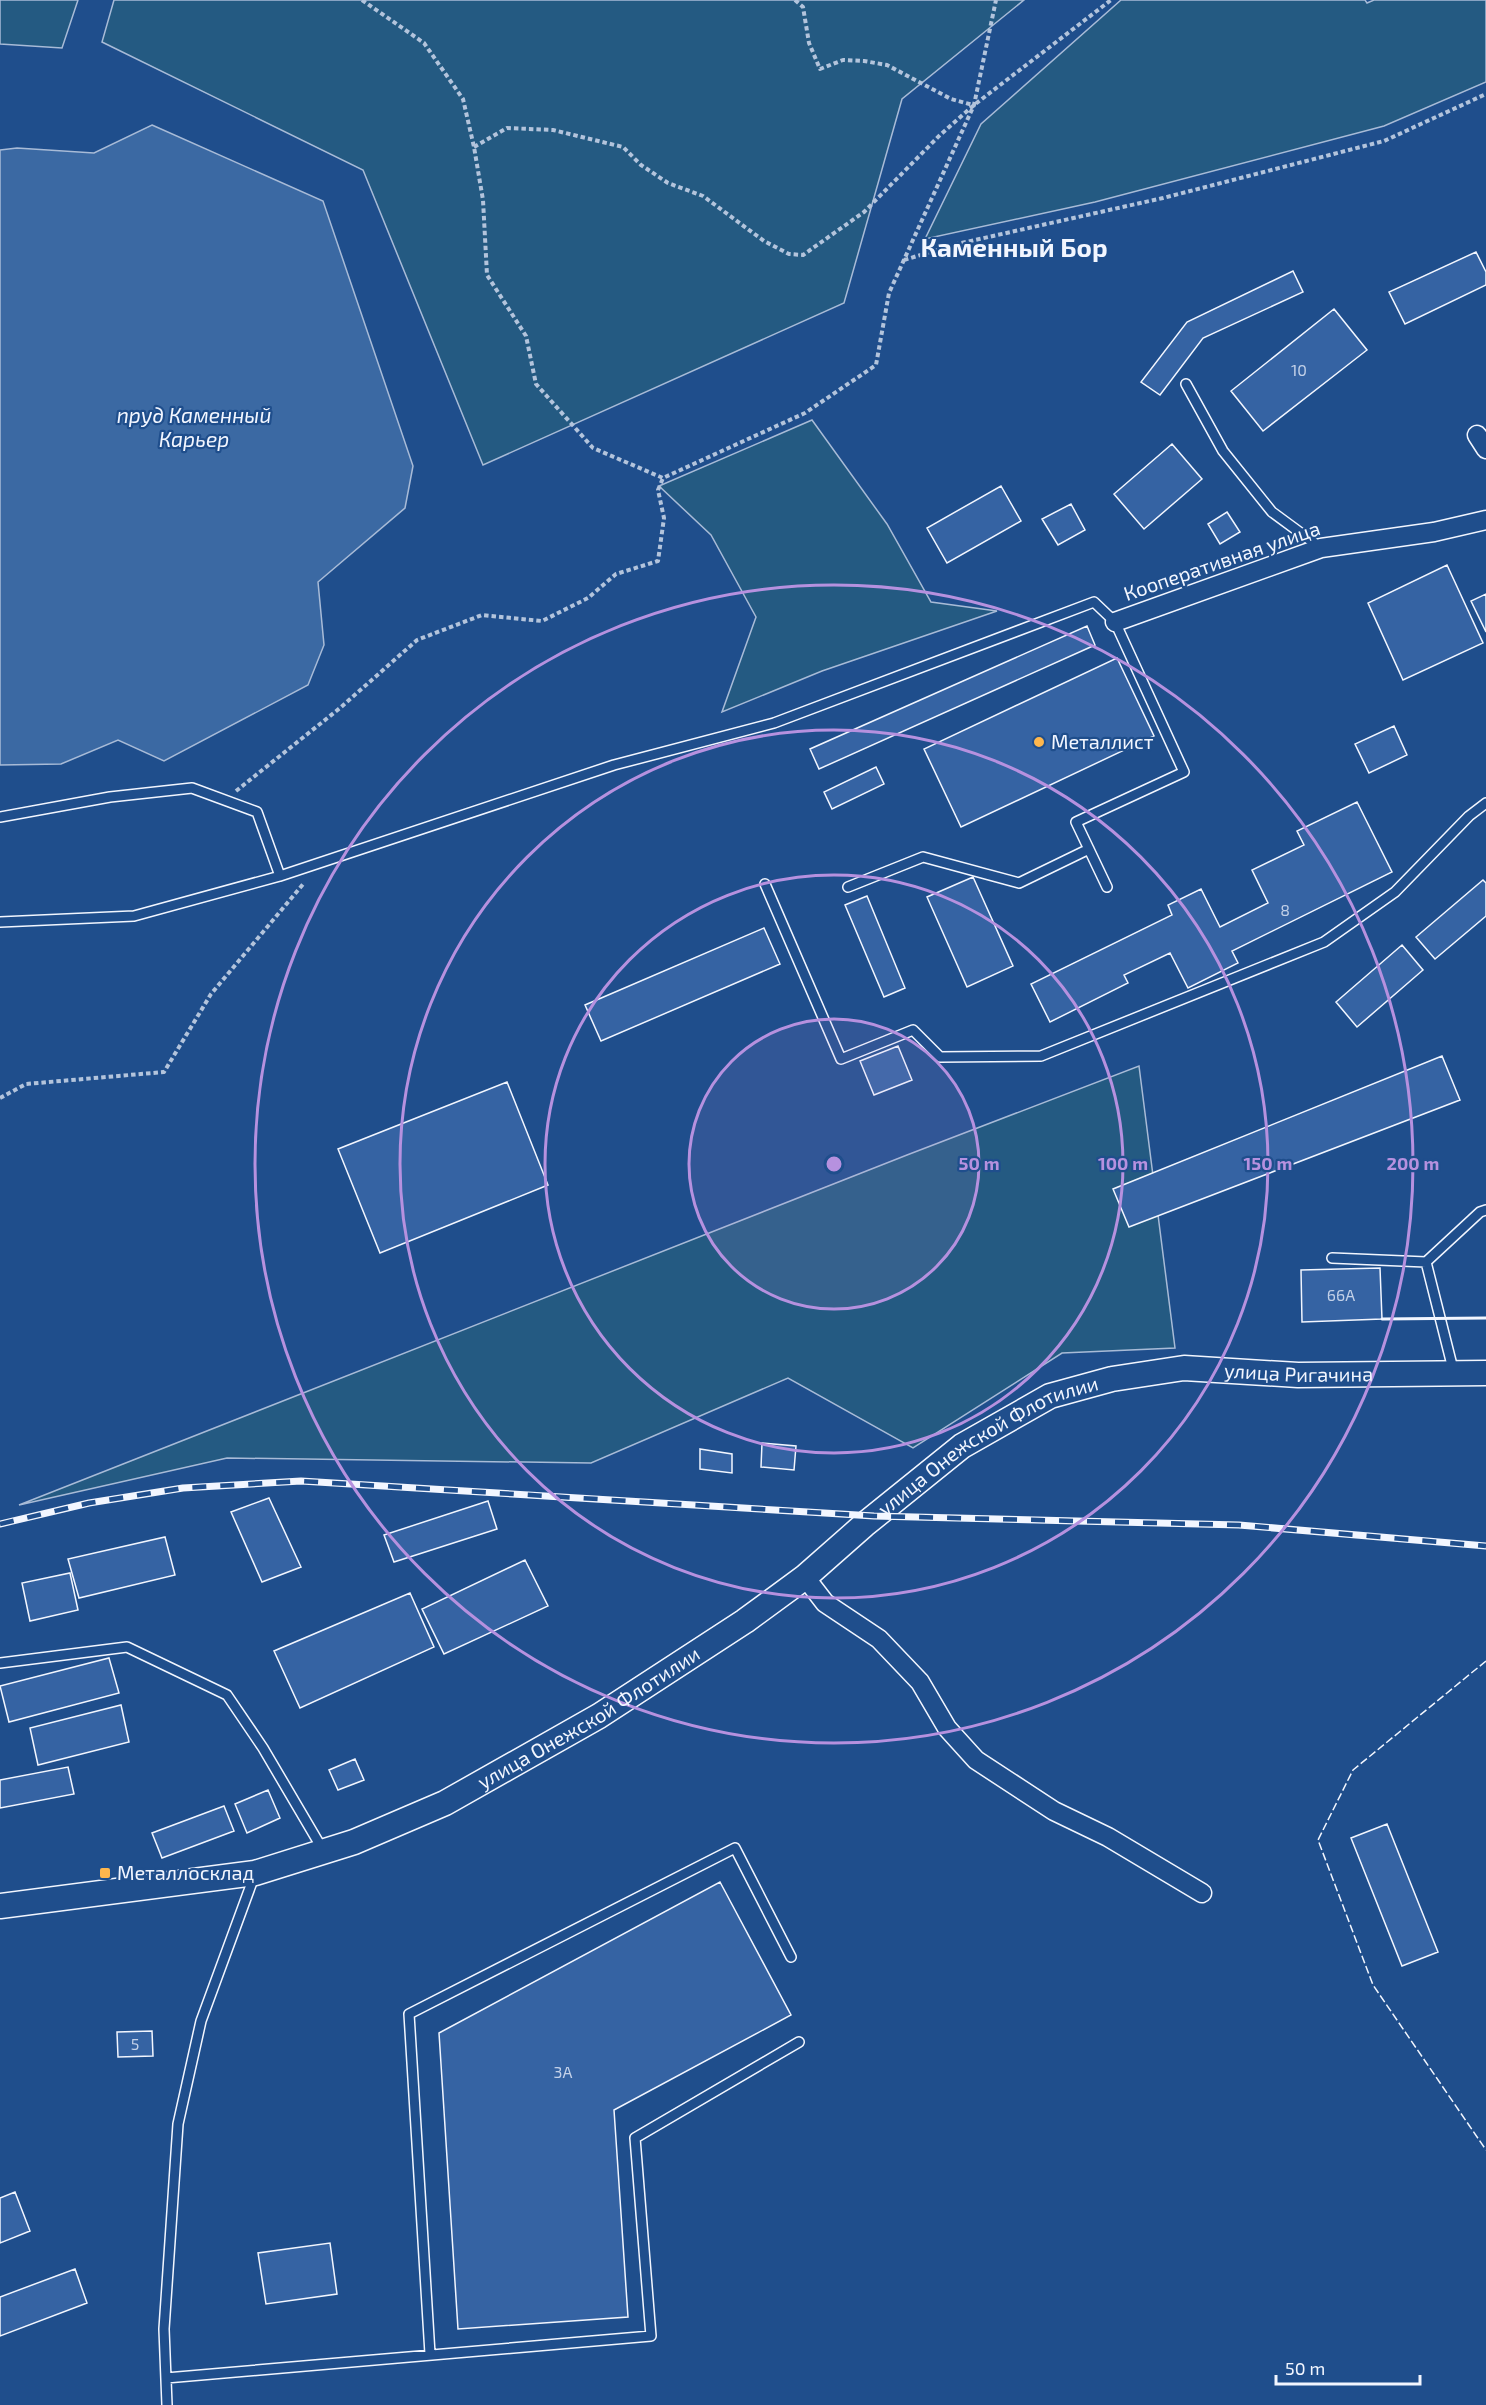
<svg xmlns="http://www.w3.org/2000/svg" width="1486" height="2405" font-family="'Exo 2',sans-serif">
	<style>
		.green { fill: #245a82; stroke: #a8bbd7; stroke-width: 1.5 }
		.water { fill: #3b69a3; stroke: #a8bbd7; stroke-width: 1.5 }
		.building { fill: #3563a3; stroke: #f2f6ff; stroke-width: 1.5 }
		.lines { fill: none; stroke-linecap: round; stroke-linejoin: round }
		.lane-casing { stroke: #f2f6ff; stroke-width: 12 }
		.street-casing { stroke: #f2f6ff; stroke-width: 21 }
		.secondary-casing { stroke: #f2f6ff; stroke-width: 27 }
		.path { stroke: #b3c4dc; stroke-width: 4; stroke-dasharray: 4.5 3; stroke-linecap: butt }
		.lane { stroke: #1f4e8c; stroke-width: 9 }
		.street { stroke: #1f4e8c; stroke-width: 18 }
		.secondary { stroke: #1f4e8c; stroke-width: 24 }
		.rail-casing { stroke: #f2f6ff; stroke-width: 7 }
		.rail { stroke: #1f4e8c; stroke-width: 4.5; stroke-dasharray: 14; stroke-linecap: butt }
		.fence { stroke: #f2f6ff; stroke-width: 1.5; stroke-dasharray: 8 3; stroke-linecap: butt }
		.wall { stroke: #f2f6ff; stroke-width: 3 }
		.ring { fill: none; stroke: #b691df; stroke-width: 3 }
		.poi-dot { fill: #ffb74d; stroke: #1f4e8c; stroke-width: 2 }
		.labels { text-anchor: middle; stroke-width: 4.5; stroke-linejoin: round; paint-order: stroke }
		.number-label { font-size: 16px; fill: #c3d1e8 }
		.street-label { font-size: 20px; fill: #f2f6ff; stroke: #1f4e8c }
		.poi-label { font-size: 20px; fill: #f2f6ff; stroke: #1f4e8c; text-anchor: start }
		.water-label { font-size: 21px; font-style: italic; fill: #f2f6ff; stroke: #1f4e8c }
		.district-label { font-size: 26px; font-weight: bold; fill: #f2f6ff; stroke: #1f4e8c }
		.centre { fill: #b691df; stroke: #1f4e8c; stroke-width: 3 }
		.ring-label { font-size: 18px; text-anchor: middle; font-weight: bold; fill: #b691df; stroke: #1f4e8c; stroke-width: 4.5; stroke-linejoin: round; paint-order: stroke }
	</style>
	<rect width="100%" height="100%" fill="#1f4e8c"/>
	<path class="green" d="M0,0H78L62,48L0,44Z
		M114,0H1024L902,99L844,303L483,465L363,170L102,42Z
		M1121,0H1365L1367,3L1374,0H1486V82L1384,126L1095,202L925,239L981,124Z
		M812,420L887,524L931,602L997,611L822,671L722,712L756,617L711,535L659,486Z
		M1139,1066L1175,1348L1062,1353L913,1448L788,1378L591,1463L227,1458L19,1505L907,1155Z"/>
	<path class="water" d="M152,125L323,201L413,466L405,508L318,582L324,645L308,685L164,761L118,740L61,764L0,765V150L17,148L94,153Z"/>
	<path class="building" d="M1476,252L1486,272V285L1405,324L1389,292Z
		M1293,271L1303,292L1203,338L1160,395L1141,382L1187,322Z
		M1334,309L1367,350L1263,431L1231,391Z
		M1172,444L1202,479L1144,529L1114,494Z
		M1001,486L1021,521L947,563L927,528Z
		M1071,504L1085,530L1058,545L1042,519Z
		M1227,512L1240,532L1220,544L1208,524Z
		M1447,565L1483,643L1403,680L1368,603Z
		M1486,594V632L1471,601Z
		M1087,626L1095,645L819,769L810,749Z
		M1117,658L1154,736L961,827L924,749Z
		M1394,726L1407,755L1369,773L1355,744Z
		M876,767L884,784L832,809L824,792Z
		M1357,802L1392,872L1232,951L1238,963L1188,988L1170,953L1124,975L1128,983L1050,1022L1031,984L1172,915L1168,905L1201,889L1220,927L1268,903L1252,870L1304,845L1297,831Z
		M973,877L1013,966L967,987L927,897Z
		M1483,880L1486,883V916L1435,959L1416,937Z
		M867,896L905,988L884,997L845,905Z
		M764,928L780,964L601,1041L585,1005Z
		M1402,945L1423,970L1357,1027L1336,1002Z
		M898,1046L912,1080L874,1095L860,1061Z
		M1442,1056L1460,1100L1129,1227L1113,1189Z
		M507,1082L548,1185L380,1253L338,1149Z
		M1380,1268L1382,1319L1302,1322L1301,1270Z
		M762,1443L796,1446L794,1470L761,1467Z
		M700,1449L732,1454V1473L700,1469Z
		M269,1498L301,1567L262,1582L231,1512Z
		M488,1501L497,1529L394,1562L384,1535Z
		M165,1537L175,1575L79,1598L68,1559Z
		M525,1560L548,1606L444,1654L422,1609Z
		M70,1573L78,1610L30,1621L22,1583Z
		M410,1593L434,1647L300,1708L274,1651Z
		M109,1658L119,1693L9,1722L0,1686Z
		M121,1705L129,1742L38,1765L30,1728Z
		M355,1759L364,1780L338,1790L329,1770Z
		M68,1767L74,1794L0,1808V1780Z
		M268,1790L280,1818L247,1833L235,1804Z
		M224,1806L234,1831L162,1858L152,1833Z
		M1387,1824L1438,1952L1402,1966L1351,1838Z
		M720,1882L791,2015L614,2110L628,2317L458,2329L439,2033Z
		M152,2031L153,2056L118,2057L117,2032Z
		M15,2192L30,2231L0,2243V2198Z
		M330,2243L337,2294L266,2304L258,2253Z
		M75,2269L87,2303L0,2336V2297Z"/>
	<g class="lines">
		<defs>
			<path id="lane" d="M1186,384L1223,451L1272,512L1321,548
				M0,817L110,797L192,788L257,812L280,876
				M765,884L841,1059L913,1030L940,1057L1041,1056L1324,942L1395,892L1469,816L1486,803
				M848,887L923,857L1019,883L1089,849
				M0,922L134,916L280,876L614,765L774,723L1094,602L1115,622L1184,772L1076,822L1107,887
				M1332,1258L1426,1262L1454,1373
				M1426,1262L1480,1212L1486,1210
				M0,1663L127,1647L227,1695L263,1748L323,1850
				M430,2354L409,2014L735,1848L791,1957
				M166,2378L651,2336L635,2138L799,2042
				M167,2405L164,2329L178,2124L201,2021L255,1874"/>
			<path id="street" d="M1477,435L1486,449
				M1115,622L1321,548L1434,532L1486,520
				M805,1577L825,1603L879,1639L920,1682L947,1728L976,1760L1054,1811L1108,1837L1202,1893"/>
			<g id="secondary">
				<path id="s1" d="M0,1906L255,1873L354,1842L445,1803L599,1716L745,1621L805,1577L864,1525L962,1446L1050,1396L1112,1379L1184,1368L1298,1375L1486,1373"/>
			</g>
		</defs>
		<use href="#lane" class="lane-casing"/>
		<use href="#street" class="street-casing"/>
		<use href="#secondary" class="secondary-casing"/>
		<path class="path" d="M362,0L424,43L463,99L474,147L483,200L487,275L526,336L536,384L593,448L663,478L805,413L876,365L889,293L974,105L996,0
			M795,0L803,7L809,43L820,69L843,60L864,61L887,65L951,99L973,105
			M474,147L507,128L553,130L623,147L641,165L668,183L703,196L764,241L789,254L803,255L864,212L940,135L974,105L1111,0
			M904,260L957,244L1163,198L1384,141L1486,94
			M236,791L340,708L417,640L482,615L542,621L588,598L616,574L658,561L664,518L658,490L663,478
			M0,1098L26,1084L164,1072L211,994L304,883"/>
		<use href="#lane" class="lane"/>
		<use href="#street" class="street"/>
		<use href="#secondary" class="secondary"/>
		<defs>
			<path id="rail" d="M0,1524L89,1503L183,1488L301,1481L874,1516L1239,1525L1486,1546"/>
		</defs>
		<use href="#rail" class="rail-casing"/>
		<use href="#rail" class="rail"/>
		<path class="fence" d="M1486,1661L1353,1770L1318,1840L1373,1985L1486,2150"/>
		<path class="wall" d="M1382,1319L1486,1318"/>
	</g>
	<circle cx="834" cy="1164" r="145" fill="#b691df" fill-opacity=".12"/>
	<g class="ring">
		<circle cx="834" cy="1164" r="145"/>
		<circle cx="834" cy="1164" r="289"/>
		<circle cx="834" cy="1164" r="434"/>
		<circle cx="834" cy="1164" r="579"/>
	</g>
	<g class="poi-dot">
		<circle cx="1039" cy="742" r="6"/>
		<rect x="99" y="1867" width="12" height="12" rx="3"/>
	</g>
	<g class="labels">
		<g class="number-label">
			<text x="1299" y="376">10</text>
			<text x="1285" y="916">8</text>
			<text x="1341" y="1301">66А</text>
			<text x="135" y="2050">5</text>
			<text x="563" y="2078">3А</text>
		</g>
		<g class="street-label">
			<text transform="translate(1222 561) rotate(-19)" y="7">Кооперативная улица</text>
			<text dy="7" stroke="none"><textPath href="#s1" startOffset="1443">улица Ригачина</textPath></text>
			<text dy="7" stroke="none"><textPath href="#s1" startOffset="1113">улица Онежской Флотилии</textPath></text>
			<text dy="7" stroke="none"><textPath href="#s1" startOffset="627">улица Онежской Флотилии</textPath></text>
		</g>
		<g class="poi-label">
			<text x="1051" y="749">Металлист</text>
			<text x="117" y="1880">Металлосклад</text>
		</g>
		<g class="water-label">
			<text x="194" y="423">пруд Каменный<tspan x="194" dy="24">Карьер</tspan></text>
		</g>
		<g class="district-label">
			<text x="1014" y="257">Каменный Бор</text>
		</g>
	</g>
	<circle cx="834" cy="1164" r="9" class="centre"/>
	<g class="ring-label">
		<text x="979" y="1170">50 m</text>
		<text x="1123" y="1170">100 m</text>
		<text x="1268" y="1170">150 m</text>
		<text x="1413" y="1170">200 m</text>
	</g>
	<path d="M1276 2375v9h144v-9" fill="none" stroke="#f2f6ff" stroke-width="3"/>
	<text x="1285" y="2375" font-size="18" fill="#f2f6ff" stroke="#1f4e8c" stroke-width="4.5" paint-order="stroke">50 m</text>
</svg>
